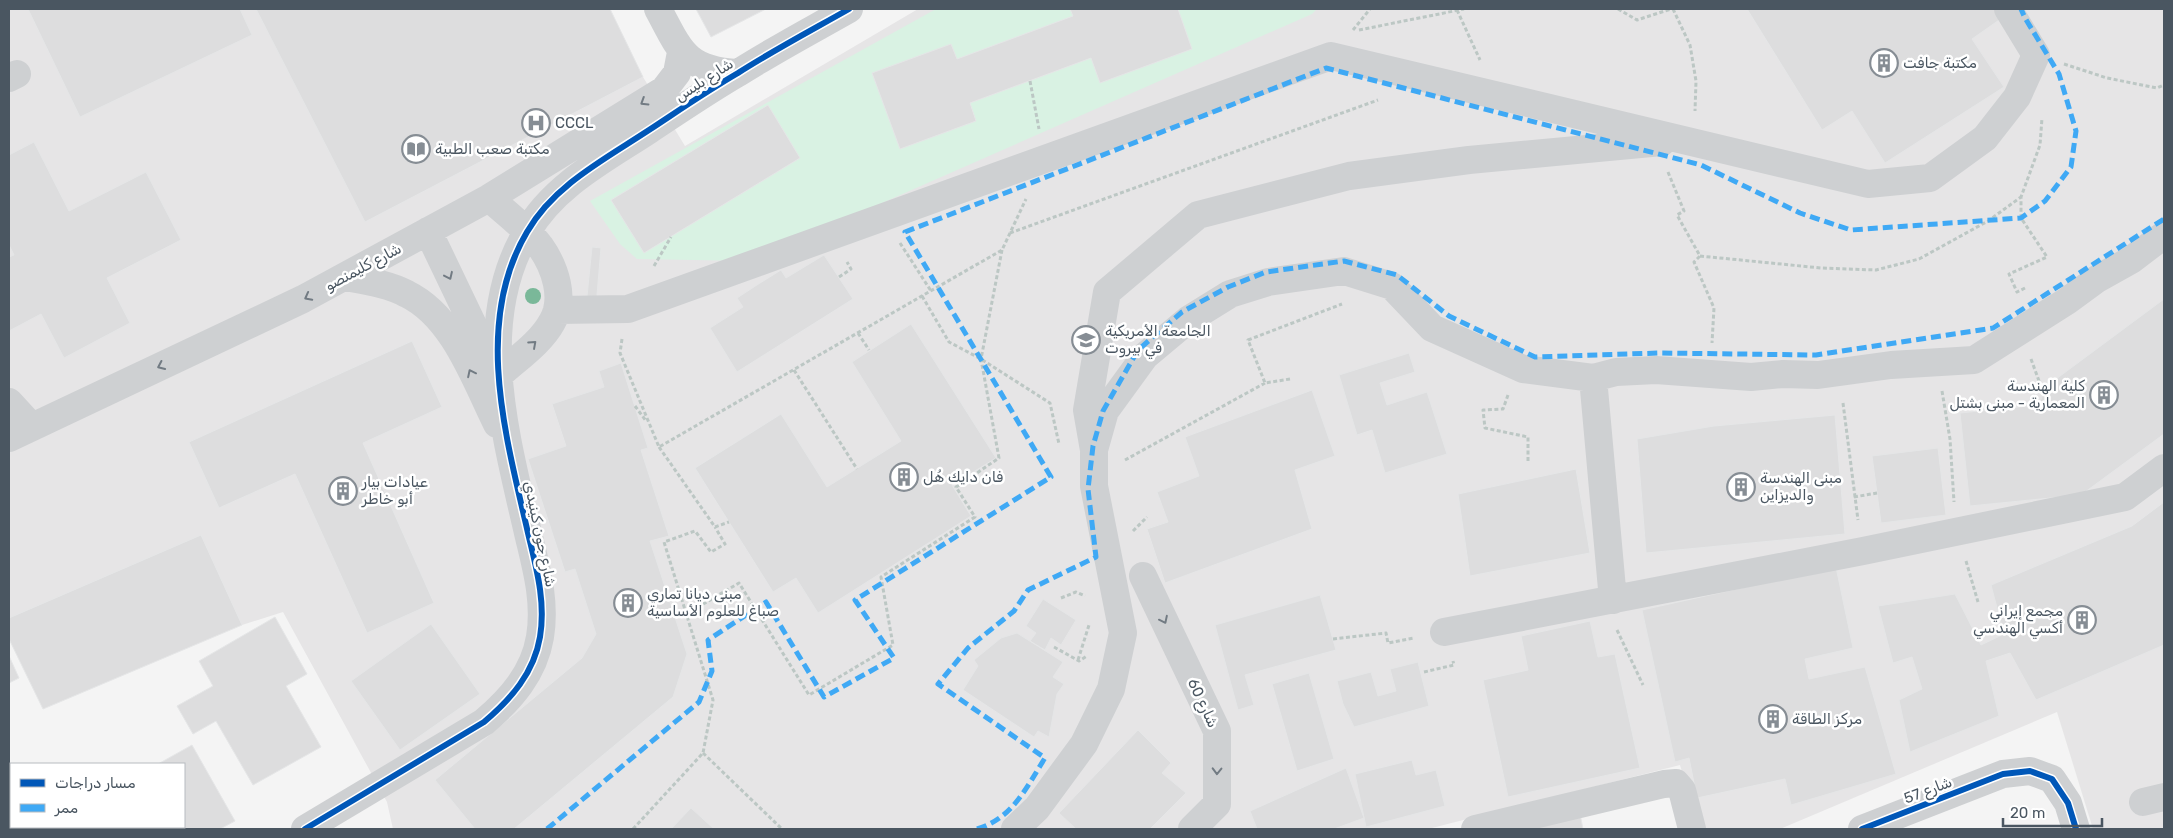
<svg xmlns="http://www.w3.org/2000/svg" width="2173" height="838" font-family="Rubik,'Noto Naskh Arabic',sans-serif">
	<style>
		.education { fill: #e6e5e6 }
		.green { fill: #d9f2e3 }
		.building { fill: #ddddde; stroke: #e5e6e7 }
		.lines { fill: none; stroke-linecap: round; stroke-linejoin: round }
		.path { stroke: #bcc7c4; stroke-width: 3; stroke-dasharray: 4 2.5; stroke-linecap: butt }
		.minor { stroke: #ced0d2; stroke-width: 28 }
		.quiet { stroke: #3fa9f5; stroke-width: 5; stroke-dasharray: 10 5; stroke-linecap: butt }
		.cycleway-casing { stroke: #fff; stroke-width: 9 }
		.cycleway { stroke: #0057b8; stroke-width: 6 }
		.tree { fill: #7ab899 }
		.oneway { stroke: #727b83 }
		.labels { text-anchor: middle; stroke-width: 5; stroke-linejoin: round; paint-order: stroke }
		.poi-label { font-size: 15px; fill: #4a5661; stroke: #fff; text-anchor: start }
		.street-label { font-size: 15px; fill: #4a5661; stroke: #fff }
	</style>
	<rect width="100%" height="100%" fill="#f4f4f4"/>
	<path class="education" d="M9,9H610L643,77L685,146L918,9H2164V829H2093L2057,712L1780,829H1699L1680,765L1428,829H393L387,802L283,612L242,625L201,535L9,618Z"/>
	<path class="green" d="M936,9H1317L1312,14L750,261L637,259L620,244L590,201Z"/>
	<path class="building" d="M28,9H240L252,35L80,117Z
		M256,9H610L643,77L365,222Z
		M696,9H766L711,37Z
		M1070,9H1178L1192,49L1100,83L1091,58L970,103L976,121L900,149L872,73L951,44L957,59L1073,16Z
		M1747,9H1997L2002,18L1972,39L2004,87L1885,163L1852,111L1822,130Z
		M768,105L800,158L644,253L611,200Z
		M34,142L69,211L146,172L181,240L107,278L130,323L64,358L41,314L9,331V257L14,255L9,245V155Z
		M592,247L601,248L596,307L586,306Z
		M824,255L853,299L737,372L710,328L743,307L737,298L760,283L781,270L786,278Z
		M2164,299V434L2081,495L1970,506L1960,413L2038,405L2048,385Z
		M911,324L996,458L952,485L971,516L818,613L796,578L773,592L695,468L781,414L827,487L901,441L852,362Z
		M412,341L442,407L363,443L434,603L367,633L295,474L219,508L189,442Z
		M1409,353L1415,372L1380,383L1387,405L1427,392L1447,454L1385,473L1372,430L1357,435L1339,375Z
		M621,363L648,448L641,450L669,536L650,541L687,654L673,697L514,829H475L435,780L582,658L596,634L575,569L565,572L528,459L566,446L552,404L604,387L599,371Z
		M1312,390L1335,456L1295,470L1312,529L1165,583L1147,529L1168,522L1157,492L1199,476L1185,437Z
		M1835,415L1845,534L1646,553L1637,439L1714,426Z
		M1938,448L1946,515L1881,523L1872,456Z
		M1576,469L1590,553L1470,576L1458,494Z
		M2164,502V645L2036,700L2010,653L1986,661L1999,716L1910,752L1899,700L1922,689L1912,657L1893,663L1878,606L1955,594L1981,645L2004,634L1991,585L2132,526Z
		M201,535L242,625L43,709L9,639V618Z
		M1836,567L1853,648L1805,659L1809,679L1865,667L1896,774L1791,805L1785,779L1697,798L1689,758L1675,762L1642,610Z
		M1320,595L1336,650L1245,675L1254,705L1238,710L1215,625Z
		M1043,599L1076,620L1061,645L1051,638L1045,650L1030,641L1036,633L1026,626Z
		M275,617L307,674L286,686L321,747L253,785L216,721L193,734L177,706L213,686L199,661Z
		M1590,621L1598,657L1615,654L1640,768L1508,797L1483,680L1528,670L1521,636Z
		M431,624L480,694L400,750L351,681Z
		M1017,633L1063,662L1053,677L1064,684L1057,694L1049,737L1038,731L1034,737L963,690L978,666L974,660L1001,638Z
		M9,656L19,678L9,683Z
		M1418,662L1429,706L1354,727L1343,704L1337,681L1371,672L1378,696L1396,691L1390,669Z
		M1309,673L1334,759L1297,771L1272,684Z
		M1138,730L1171,763L1162,773L1186,793L1150,829H1076L1059,813Z
		M192,745L235,821L220,829H85L83,827H184V764H158Z
		M1412,760L1416,775L1436,770L1445,806L1366,827L1355,774Z
		M1346,768L1364,818L1334,829H1257L1250,811Z
		M11,774V827H80L81,829H9V776Z
		M691,808L714,829H671Z
		M1580,814L1583,829H1515Z"/>
	<g class="lines">
		<path class="path" d="M1618,9L1637,20L1671,9
			M1673,9L1690,45L1696,81L1695,111
			M1457,10L1480,60
			M1353,30L1370,9
			M1359,30L1464,9
			M2064,64L2107,78L2157,88L2164,85
			M1030,81L1039,129
			M1668,172L1684,211L1677,215L1700,256L1694,262L1714,308L1712,343
			M1010,233L1378,100
			M900,243L931,291
			M1700,256L1821,268L1876,270L1919,259L1988,221L2021,197
			M654,266L671,237
			M839,277L851,269L847,262
			M2025,288L2017,292L2009,274L2047,257L2021,218V197L2040,145L2042,118
			M922,296L949,342L981,359L1050,403L1059,444
			M858,333L869,350
			M622,339L620,353L659,447L1002,250L1026,199
			M2031,359L2039,381
			M794,370L857,469
			M1290,379L1265,383L1248,340L1342,304
			M1942,391L1950,439L1954,502
			M1508,395L1503,409L1483,410L1485,428L1528,437V462
			M1843,403L1858,520
			M635,406L646,421
			M659,447L715,527L729,522
			M1125,460L1265,383
			M1854,497L1877,493
			M1133,531L1147,517
			M1966,561L1978,602
			M1061,598L1076,592L1085,596
			M686,614L739,583L809,695L893,645L881,577L975,517L956,487L999,458L981,359L1002,250
			M1617,630L1643,685
			M1333,639L1386,633L1388,643L1414,638
			M1054,647L1079,661L1087,656
			M1078,660L1089,625
			M1424,672L1454,665L1453,661
			M703,753L782,829
			M633,829L703,753L713,700L664,542L695,531L711,552L725,544L715,527"/>
		<path class="minor" d="M658,9C680,50 685,70 737,73
			M9,78L17,74
			M489,198C506,213 526,228 540,246C555,267 566,299 552,322C540,344 515,360 497,377
			M428,231L495,371
			M345,277C366,281 388,284 407,294C454,317 475,380 497,424
			M557,310L628,309L1331,56L1868,184L1930,178L1985,138L2017,97L2036,55L2008,9
			M1593,378L1613,600
			M9,402L32,427
			M9,438L303,299L489,198L664,90L677,73L681,52
			M1094,450L1105,411L1145,356L1188,320L1230,294L1268,282L1344,271L1392,286L1432,328L1523,369L1593,378L1616,372L1656,370L1751,377L1783,374L1818,375L1891,365L1974,360L2067,301L2097,279L2131,260L2164,235
			M1143,576L1217,731V804L1192,829
			M1444,632L1863,551L2125,497L2164,468
			M2143,802L2164,797
			M305,829L484,722C511,699 534,673 540,637C546,601 536,567 528,533C506,437 473,323 527,232C554,185 605,159 649,130C678,111 707,91 738,73C774,50 812,30 849,9
			M1015,829L1037,808L1084,744L1111,689L1123,633L1094,486V450L1087,410L1107,292L1198,215L1349,176L1469,160L1662,142
			M1475,829L1664,784L1676,783L1682,790L1692,829
			M1862,829L2003,774L2030,771L2052,779L2068,803L2076,829"/>
		<path class="quiet" d="M547,829L699,702L712,671L708,640L766,602L824,697L894,658L855,600L1051,477L905,232L1326,68L1701,165L1800,213L1851,230L2021,218L2045,201L2071,167L2076,131L2059,74L2025,18L2021,9
			M977,829C1013,818 1026,788 1045,758L938,684L968,648L1014,611L1028,590L1096,557L1088,489L1093,446L1103,411L1138,350L1182,312L1228,287L1266,272L1344,261L1397,275L1449,316L1535,357L1659,353L1816,355L1993,328L2164,219"/>
		<defs>
			<path id="cycleway" d="M305,829L484,722C511,699 534,673 540,637C546,601 536,567 528,533C506,437 473,323 527,232C554,185 605,159 649,130C678,111 707,91 738,73C774,50 812,30 849,9
				M1862,829L2003,774L2030,771L2052,779L2068,803L2076,829"/>
		</defs>
		<use href="#cycleway" class="cycleway-casing"/>
		<use href="#cycleway" class="cycleway"/>
	</g>
	<circle class="tree" cx="533" cy="296" r="8"/>
	<defs><path id="oneway-chevron" d="M-2-3.5L2.5 0L-2 3.5" fill="none" stroke-width="1.6" stroke-linecap="round" stroke-linejoin="round" transform="scale(1.25)"/></defs>
	<g class="oneway">
		<use href="#oneway-chevron" transform="translate(644 102) rotate(148)"/>
		<use href="#oneway-chevron" transform="translate(449 276) rotate(65)"/>
		<use href="#oneway-chevron" transform="translate(308 297) rotate(152)"/>
		<use href="#oneway-chevron" transform="translate(533 344) rotate(-42)"/>
		<use href="#oneway-chevron" transform="translate(161 366) rotate(155)"/>
		<use href="#oneway-chevron" transform="translate(471 373) rotate(-116)"/>
		<use href="#oneway-chevron" transform="translate(1164 620) rotate(64)"/>
		<use href="#oneway-chevron" transform="translate(1217 771) rotate(91)"/>
	</g>
	<defs>
		<symbol id="building-ring" viewBox="-11 -11 22 22"><circle r="9.5" fill="#fff" stroke="#868d94" stroke-width="1.5"/><path d="M-4-6H4V6H1V3H-1V6H-4ZM-2.5-4.3h1.7v1.8h-1.7ZM.8-4.3h1.7v1.8H.8ZM-2.5-1h1.7V.8h-1.7ZM.8-1h1.7V.8H.8Z" fill="#868d94"/></symbol>
		<symbol id="hospital-ring" viewBox="-11 -11 22 22"><circle r="9.5" fill="#fff" stroke="#868d94" stroke-width="1.5"/><path d="M-5-5h3v3.5h4V-5h3V5h-3V1.5h-4V5h-3Z" fill="#868d94"/></symbol>
		<symbol id="library-ring" viewBox="-11 -11 22 22"><circle r="9.5" fill="#fff" stroke="#868d94" stroke-width="1.5"/><path d="M-6-4Q-3-5.5-.7-3.5V5Q-3 3-6 4ZM6-4Q3-5.5 .7-3.5V5Q3 3 6 4Z" fill="#868d94"/></symbol>
		<symbol id="university-ring" viewBox="-11 -11 22 22"><circle r="9.5" fill="#fff" stroke="#868d94" stroke-width="1.5"/><path d="M0-5L7-2L0 1L-7-2ZM-4 1L0 2.5L4 1V4Q0 6-4 4Z" fill="#868d94"/></symbol>
	</defs>
	<g fill-rule="evenodd">
		<use href="#building-ring" x="1868" y="47" width="32" height="32"/>
		<use href="#hospital-ring" x="520" y="107" width="32" height="32"/>
		<use href="#library-ring" x="400" y="133" width="32" height="32"/>
		<use href="#university-ring" x="1070" y="324" width="32" height="32"/>
		<use href="#building-ring" x="2088" y="379" width="32" height="32"/>
		<use href="#building-ring" x="888" y="461" width="32" height="32"/>
		<use href="#building-ring" x="1725" y="471" width="32" height="32"/>
		<use href="#building-ring" x="327" y="475" width="32" height="32"/>
		<use href="#building-ring" x="612" y="587" width="32" height="32"/>
		<use href="#building-ring" x="2066" y="604" width="32" height="32"/>
		<use href="#building-ring" x="1757" y="703" width="32" height="32"/>
	</g>
	<g class="labels">
		<g class="poi-label">
			<text x="1903" y="68">مكتبة جافت</text>
			<text x="555" y="128">CCCL</text>
			<text x="435" y="154">مكتبة صعب الطبية</text>
			<text x="1105" y="336">الجامعة الأمريكية<tspan x="1105" dy="17">في بيروت</tspan></text>
			<text x="2085" y="391" text-anchor="end">كلية الهندسة<tspan x="2085" dy="17">المعمارية - مبنى بشتل</tspan></text>
			<text x="923" y="482">فان دايك هُل</text>
			<text x="1760" y="483">مبنى الهندسة<tspan x="1760" dy="17">والديزاين</tspan></text>
			<text x="362" y="487">عيادات بيار<tspan x="362" dy="17">أبو خاطر</tspan></text>
			<text x="647" y="599">مبنى ديانا تماري<tspan x="647" dy="17">صباغ للعلوم الأساسية</tspan></text>
			<text x="2063" y="616" text-anchor="end">مجمع إيراني<tspan x="2063" dy="17">أكسي الهندسي</tspan></text>
			<text x="1792" y="724">مركز الطاقة</text>
		</g>
		<g class="street-label">
			<text transform="translate(704 80) rotate(-33)" y="5">شارع بليس</text>
			<text transform="translate(363 267) rotate(-28)" y="5">شارع كليمنصو</text>
			<text transform="translate(540 534) rotate(78)" y="5">شارع جون كينيدي</text>
			<text transform="translate(1203 703) rotate(65)" y="5">شارع 60</text>
			<text transform="translate(1928 790) rotate(-21)" y="5">شارع 57</text>
		</g>
	</g>
	<rect width="2173" height="838" fill="none" stroke="#4a5661" stroke-width="20"/>
	<rect x="10" y="763" width="175" height="65" fill="#ffffff" stroke="#b7bbc0"/>
	<rect x="20" y="779" width="25" height="8" fill="#0057b8" stroke="#b7bbc0"/>
	<text x="55" y="788" font-size="15" fill="#4a5661">مسار دراجات</text>
	<rect x="20" y="804" width="25" height="8" fill="#3fa9f5" stroke="#b7bbc0"/>
	<text x="55" y="813" font-size="15" fill="#4a5661">ممر</text>
	<path d="M2003 818v8h99v-8" fill="none" stroke="#4a5661" stroke-width="2.5"/>
	<text x="2010" y="818" font-size="15" fill="#4a5661" stroke="#ffffff" stroke-width="4" paint-order="stroke">20 m</text>
</svg>
